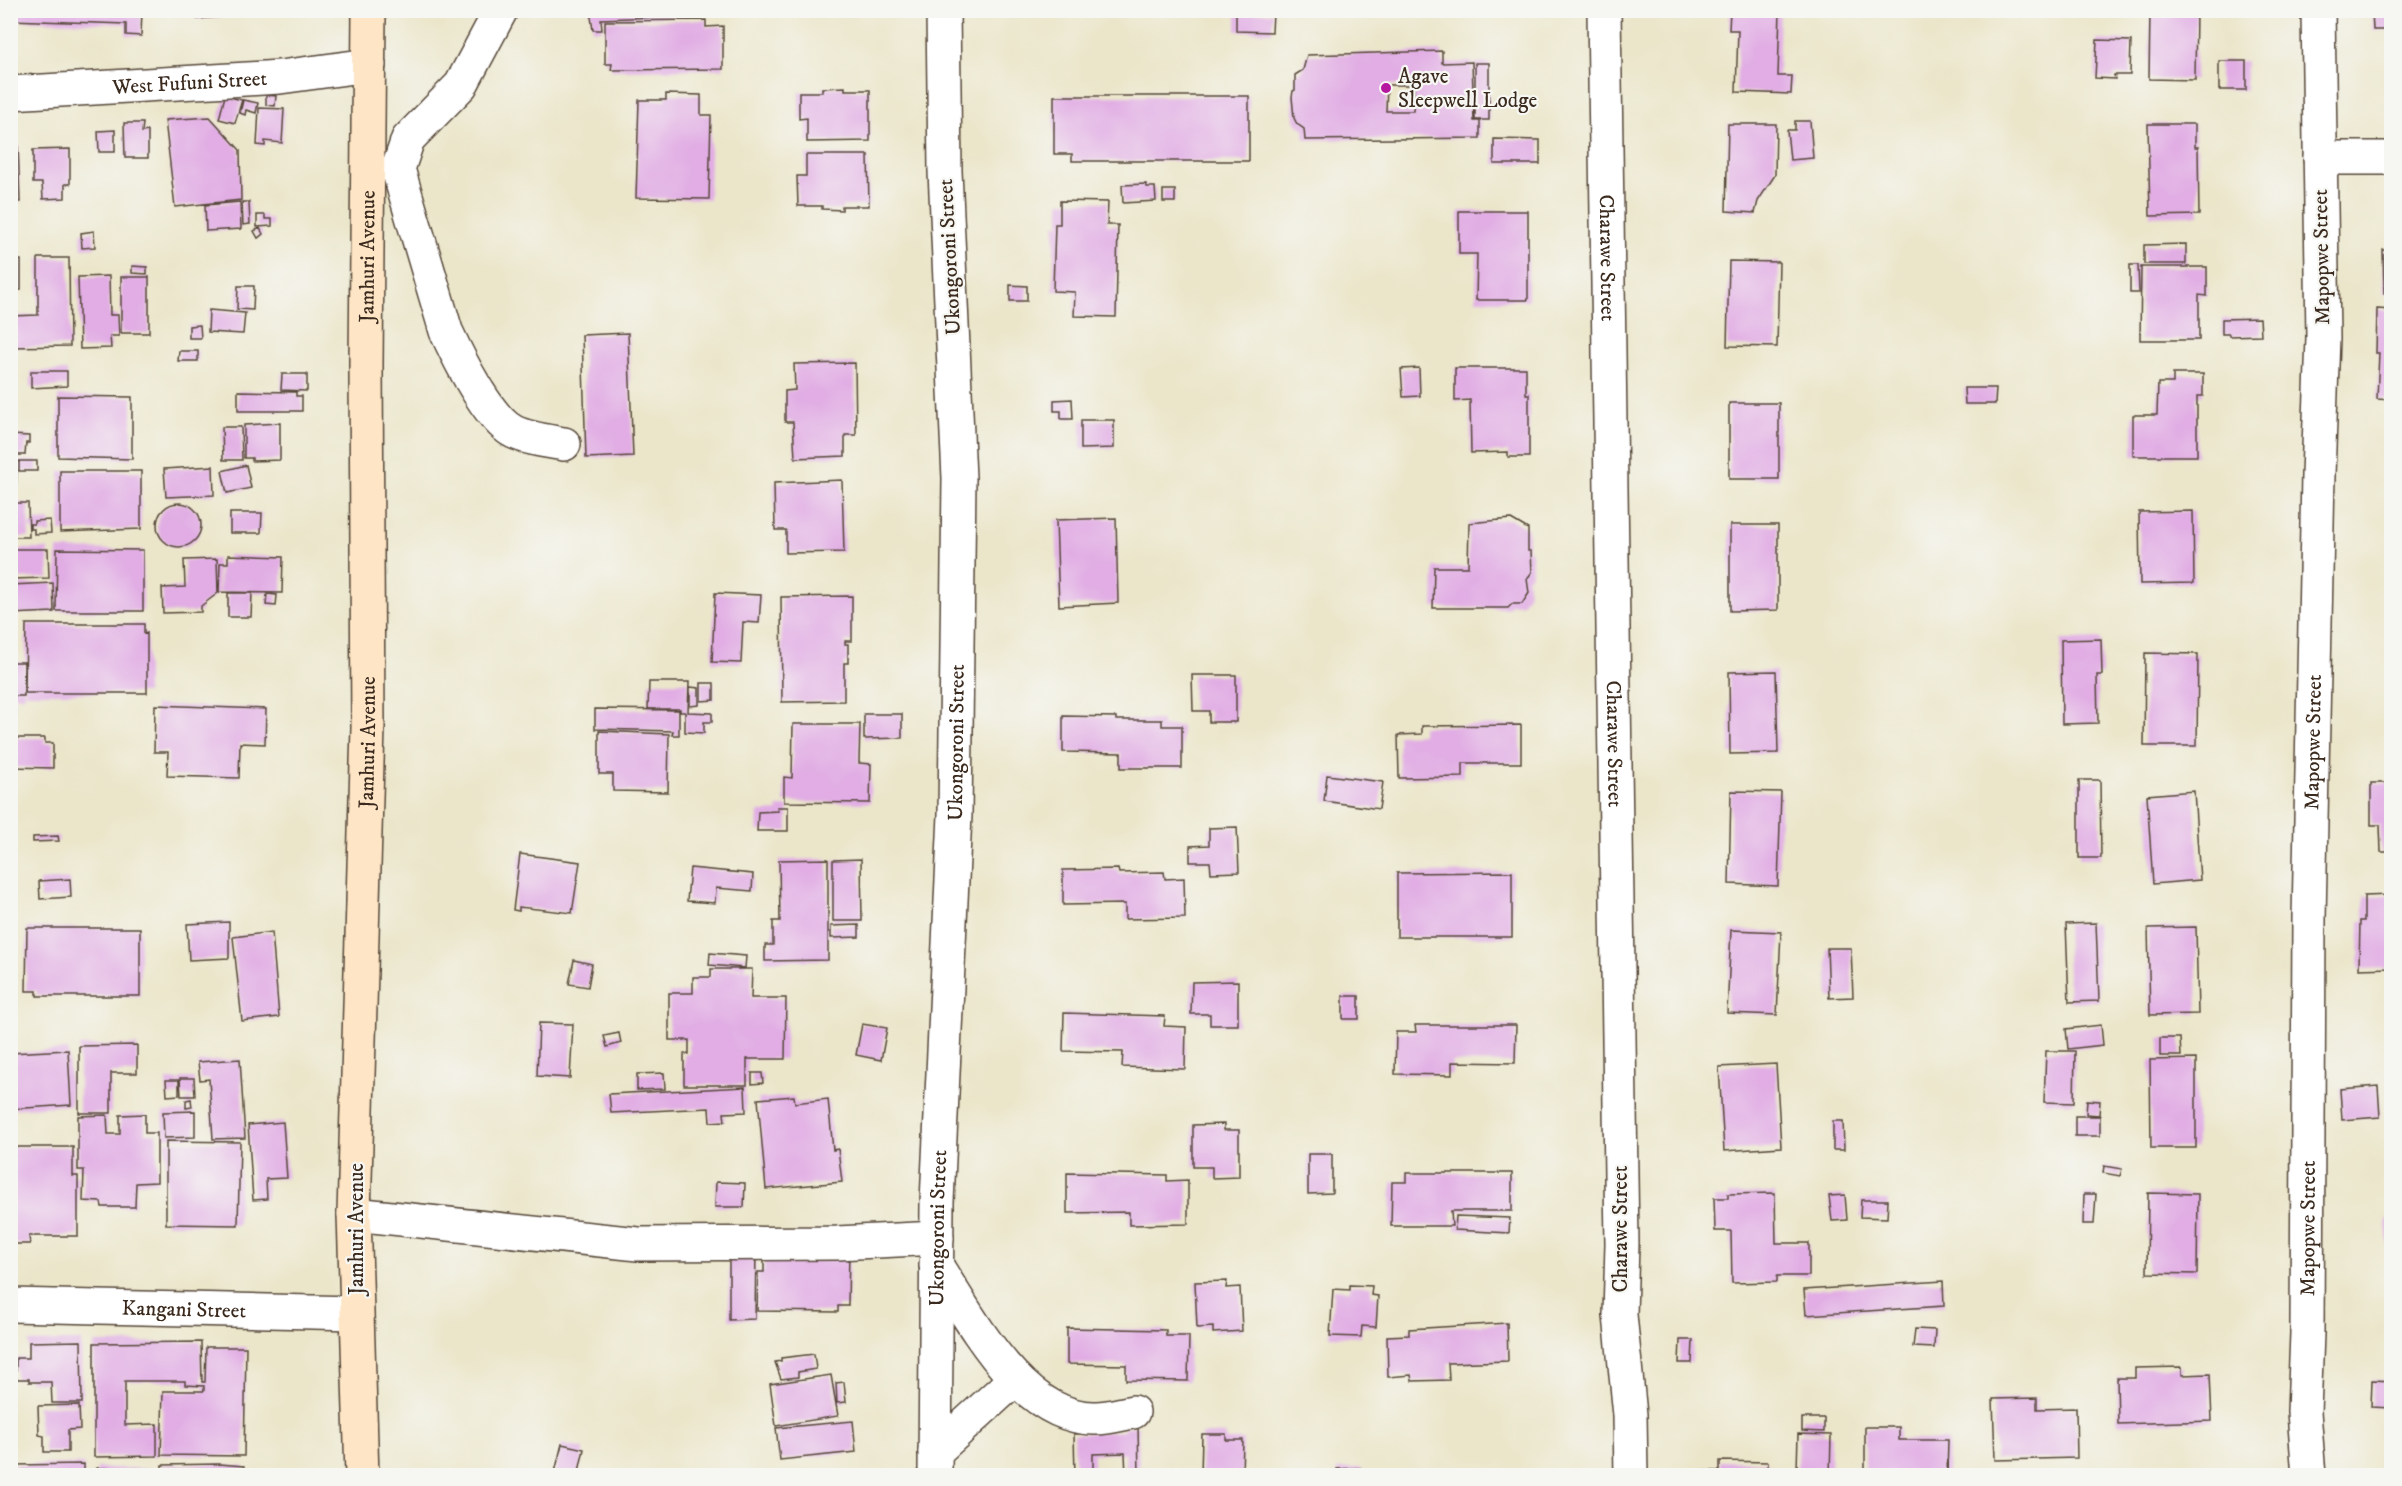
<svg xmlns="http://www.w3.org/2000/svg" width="2402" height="1486" font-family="'IM FELL DW Pica',serif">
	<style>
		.building { fill: #e1ade4; fill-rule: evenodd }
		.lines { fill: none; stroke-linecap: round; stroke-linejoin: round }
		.street-casing { stroke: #554638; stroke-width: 36 }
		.secondary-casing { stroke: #554638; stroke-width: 36 }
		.street { stroke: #fff; stroke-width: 33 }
		.secondary { stroke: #fde5c5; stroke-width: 33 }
		.poi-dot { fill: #b5179e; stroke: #f6f6f2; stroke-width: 2 }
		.labels { text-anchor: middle; stroke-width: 4.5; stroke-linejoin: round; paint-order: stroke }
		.poi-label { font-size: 21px; fill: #3b2a1e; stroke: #f6f6f2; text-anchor: start }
		.street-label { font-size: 21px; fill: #3b2a1e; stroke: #f6f6f2 }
	</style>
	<rect width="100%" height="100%" fill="#f6f6f2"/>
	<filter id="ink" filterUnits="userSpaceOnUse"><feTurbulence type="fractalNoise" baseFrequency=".0167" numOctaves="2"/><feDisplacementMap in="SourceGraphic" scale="12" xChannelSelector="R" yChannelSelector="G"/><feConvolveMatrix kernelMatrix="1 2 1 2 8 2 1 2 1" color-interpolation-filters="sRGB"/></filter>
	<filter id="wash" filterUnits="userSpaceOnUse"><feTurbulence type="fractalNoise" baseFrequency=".008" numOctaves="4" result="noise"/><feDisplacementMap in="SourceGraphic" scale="24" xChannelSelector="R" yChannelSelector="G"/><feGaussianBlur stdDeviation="1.35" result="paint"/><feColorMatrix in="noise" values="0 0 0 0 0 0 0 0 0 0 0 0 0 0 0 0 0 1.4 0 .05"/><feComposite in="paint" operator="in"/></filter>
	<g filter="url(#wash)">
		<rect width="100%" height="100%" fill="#ebe6ca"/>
		<g id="blocks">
			<path class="building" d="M10,10H142L141,36L126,35V24L10,20Z
				M197,10H226L221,17L197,19Z
				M590,10H688V16L601,19L602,30H593Z
				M1730,10H1780L1778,76H1792L1791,94L1736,92L1738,30H1729Z
				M2150,10H2196L2195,80L2149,79Z
				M2372,10H2392V30H2373Z
				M1236,12L1273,13L1272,32L1236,31Z
				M706,20V27L723,26V69L611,70L612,64H605V21Z
				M2097,40L2131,41L2130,75H2114L2115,79L2095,78Z
				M1442,51V63L1472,62L1474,121H1480V138L1305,140L1304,129L1297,124L1294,118L1292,97L1293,91L1295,90V75L1303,70L1307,55ZM1387,85H1414L1413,111H1386Z
				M2219,61H2246V90H2219Z
				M1475,63H1489V120H1475Z
				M845,87V90H870V141L807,142V118L799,119V92H822V88Z
				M666,94L701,95V115H711L709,199L636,198L639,100H666Z
				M266,95L276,96L275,106L266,105Z
				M225,96L242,100L235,123L219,119Z
				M1054,96H1249V161H1072V154H1054Z
				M243,100L258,103L256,113L246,110L245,115L240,113Z
				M259,108L284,109L282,143L265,141V146L257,145Z
				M210,117L240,150L241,200L175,207L165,120Z
				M1795,121H1810L1813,158L1790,160L1787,130H1795Z
				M124,123H143L142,132L148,131V158H125Z
				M1728,124H1776L1775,175L1758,201L1755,213L1726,211Z
				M2148,124H2195V147H2198L2199,215L2150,216Z
				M115,130V152H99L98,131Z
				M1494,139L1540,140V164H1494Z
				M10,142H18L20,202H10Z
				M70,149V184H65V198L43,199L42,183H33V150Z
				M806,155H868L869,206H842V210L822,209V206H798L797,176H806Z
				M1146,184L1147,187H1155L1156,201L1123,203L1122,185Z
				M1163,190H1175V202H1163Z
				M1060,201L1108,202L1107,225H1118L1116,317L1074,316L1075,292L1053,291L1055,224H1060Z
				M240,202L241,229L206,231L205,205Z
				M242,202H249L250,224L243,225Z
				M1459,211H1528V300H1476L1477,254H1459Z
				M257,215H265V219H272V226L257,227Z
				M260,228L263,234L258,238L254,231Z
				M94,231L95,247L82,248L81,233Z
				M2186,244V264H2144V245Z
				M2383,250H2392V294H2384Z
				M38,258H69L70,346L10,347V316L38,315Z
				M10,260H21V290L10,291Z
				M1729,261L1779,262L1777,347L1727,346Z
				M2130,265H2138L2139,293H2130Z
				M132,266L147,267V274L132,273Z
				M2141,267H2207V296L2199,295V340H2140Z
				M109,276L110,315H118L119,336H110L111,348L80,349L78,277Z
				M121,277H149V333H121Z
				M1010,285L1027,286V301H1010Z
				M238,286H254L253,310L237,309Z
				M15,293L16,311H10V294Z
				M2377,309L2392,310V400L2377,399L2379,353H2376Z
				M209,310L245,313L243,334L208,332Z
				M2260,318L2261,335L2229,336V334H2222V319Z
				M200,325L201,338H189V326Z
				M628,333L633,456L586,458L582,335Z
				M179,351H198V361H178Z
				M855,363L856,435H845V456L795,458L793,422H785V391L795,390L794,364Z
				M1419,368L1420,396L1403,397L1401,369Z
				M1455,368H1526V394H1529V457H1508V452L1471,453L1470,400L1455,401Z
				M31,371H67V386L31,388Z
				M282,374H307V391L281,390Z
				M2173,374H2203V396H2197V456H2133V415H2157L2158,383H2173Z
				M1964,388H1996L1995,404H1965Z
				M238,391L296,392V396H302V411H238Z
				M58,396L132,397V459L58,457Z
				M1072,399L1073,419H1061V411H1054V400Z
				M1729,403H1779V479H1729Z
				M1081,420H1114V448L1081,449Z
				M280,423V460L252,461V458H244V425Z
				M222,427H241L242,460H223Z
				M10,435L29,436V443H26L25,455H10Z
				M19,461H37V471H19Z
				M246,465L251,488L227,493L222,471Z
				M213,466L214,495L166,497L164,469Z
				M10,470H17L16,493H10Z
				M60,471H141V529L60,532Z
				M842,480L844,552L786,553V530H775L774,483Z
				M10,503H28L29,537H10Z
				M157 525a22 22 0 1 1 44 0a22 22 0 1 1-44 0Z
				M2193,511L2194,583L2140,584L2139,512Z
				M230,513H262L261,533H230Z
				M1116,518L1118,603L1059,606L1056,520Z
				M1511,519L1528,529V551H1531L1532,572L1527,579L1529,593L1522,604H1512L1508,608H1433L1434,567H1468L1469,523Z
				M50,520L51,533L34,534V529H30V524H34V521Z
				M1730,525H1778V610L1730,611Z
				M10,549H48L49,578L10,579Z
				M57,549L143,550V611H56Z
				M228,555L283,557L282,593L219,592L220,563H228Z
				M217,559L218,593L201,606V612L163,613L162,588L185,587L184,560Z
				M53,583L54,612L10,614V585Z
				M228,593H252L251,617H228Z
				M715,593L761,595L759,623L743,622L741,663L712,662Z
				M267,594L277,595L276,606L266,605Z
				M852,596V641H845V644H848V663H844V701L782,702L781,597Z
				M26,624H144V634L147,633V693H25Z
				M2101,639L2102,675H2097L2098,723L2062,724L2061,640Z
				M2145,653L2198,654L2197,746H2144Z
				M10,662H24V696H10Z
				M1776,671L1778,753L1730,754L1729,672Z
				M1192,675H1236V722H1209V711H1193Z
				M649,682H689L688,712L712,713V722H704V733L685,732V712H680V709H648Z
				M701,683H714V700L701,701Z
				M690,687L699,688V705L690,706Z
				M10,700H14V730H10Z
				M155,705L266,709L265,744L240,743L239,778L167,776L168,752H154Z
				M595,709L679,710V735H672L673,731L595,729Z
				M864,714H902V738L864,739Z
				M1063,716L1116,717V720H1162V726H1182V768H1121V753L1063,752Z
				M793,724H860L859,763L871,764L870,803L784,802V777L792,778Z
				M1521,725V763H1463V777L1399,778L1398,735L1422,734V726Z
				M599,731L669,734L668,792L613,791V774H599Z
				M10,738H45V743H53V768L10,767Z
				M2389,765H2392V852H2381L2380,825H2371V783H2389Z
				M1327,775L1383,782L1379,809L1324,801Z
				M2079,780H2100L2101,858H2079Z
				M1731,791L1781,792L1778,886L1729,884Z
				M2194,791L2200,880L2153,884L2147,795Z
				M777,807H788V831H757L758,812L778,811Z
				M1237,827L1239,872L1211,873L1210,862H1190V846L1209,845V828Z
				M58,836L59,841L33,842V837Z
				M520,854L580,862L572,913L519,907V911L513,910Z
				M828,859V960L765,961V945H773V921H780L779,860Z
				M861,859L862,921H833V860Z
				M690,868L753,874L752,891L716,888L715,903L687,901Z
				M1118,869L1119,873L1164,872L1165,879L1184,878L1185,918L1125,919V904L1063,905V870Z
				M1512,872V937H1397V873Z
				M70,879L71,897L40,899L39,881Z
				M2392,895V968L2359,969L2360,921H2364V896Z
				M229,922V958L189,960L187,924Z
				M2096,923L2099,1001L2069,1002L2066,924Z
				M859,925V937L831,938V926Z
				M2196,927L2198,1014L2150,1015L2148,928Z
				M27,928H140V996H37V991H26Z
				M1731,930L1781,932L1777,1015L1727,1013Z
				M272,932L279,1017L242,1021L233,937Z
				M1827,948H1851L1853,997L1829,998Z
				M710,953L746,956L745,968L709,965Z
				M574,960L592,964L588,987L569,984Z
				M711,969H752L751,998H786L785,1059H747V1085H684V1054H689V1040H669V993H693V977H711Z
				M1238,981V1025H1210V1014H1191L1192,982Z
				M1343,996H1359V1019H1343Z
				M1064,1013L1165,1016L1164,1026L1186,1027L1185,1069L1122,1067L1123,1052L1063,1051Z
				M539,1023L573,1024L570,1078L537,1076Z
				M862,1024L887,1028L881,1060L856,1055Z
				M1415,1025H1516L1515,1063L1452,1062V1075L1395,1074L1396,1032H1416Z
				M2101,1025L2103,1045L2068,1049L2066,1029Z
				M619,1033L621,1043L607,1047L604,1036Z
				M2160,1038H2180L2181,1056H2160Z
				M137,1045V1073H111V1113H79V1046Z
				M68,1050L71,1105L10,1109V1053Z
				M2046,1051H2075L2074,1103L2044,1102Z
				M240,1059L245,1138L213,1139L209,1079L200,1080L198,1062Z
				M2196,1059V1148H2151L2150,1060Z
				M1776,1064L1781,1147L1724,1151L1719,1067Z
				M664,1073L665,1089L637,1090V1074Z
				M752,1073H762L763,1083L752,1084Z
				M180,1078H194L195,1096H181Z
				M166,1080H179V1095L167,1096Z
				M2378,1086L2380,1117L2342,1120L2340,1089Z
				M745,1087L746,1112L724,1113L725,1121L710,1122L709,1108L611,1113L609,1094Z
				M794,1096L795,1103L828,1099L833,1150L838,1149L842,1182L766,1189L758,1099Z
				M191,1099L192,1107L186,1108V1100Z
				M2087,1100L2100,1101L2099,1115L2086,1114Z
				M195,1111V1137L164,1138L163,1112Z
				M145,1114V1133H157V1182L136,1183L135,1207H102L101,1202L83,1201L84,1170H78V1116L107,1115L108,1134H120V1115Z
				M2075,1116H2100V1136H2075Z
				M1833,1121H1843L1844,1150H1833Z
				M283,1122L287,1178L266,1179L267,1199L253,1200L248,1125Z
				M1224,1124V1130H1239V1177L1212,1178V1167H1193V1125Z
				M166,1141L240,1142L238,1225L166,1224Z
				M10,1147H73V1176H78V1236H29L30,1244H10Z
				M1308,1154H1332V1193L1308,1194Z
				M2104,1166L2122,1169L2120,1176L2103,1173Z
				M1067,1173L1167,1175V1181L1188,1180V1224L1129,1225V1212L1067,1213Z
				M1406,1173H1512V1211H1451L1452,1226H1391L1392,1182H1406Z
				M716,1182L745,1183L744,1207H715Z
				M1775,1193L1776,1243H1809V1276H1777V1282L1732,1283L1731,1231H1715L1714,1198H1728V1194Z
				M2148,1193L2198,1194L2197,1274L2147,1273Z
				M2084,1194H2096L2094,1224H2083Z
				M1845,1195L1847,1220L1832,1221L1829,1196Z
				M1861,1200H1888L1887,1218L1860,1217Z
				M1456,1216L1510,1218L1509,1233L1455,1230Z
				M2386,1219H2392V1272H2390Z
				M729,1248H756L755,1319L729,1320Z
				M764,1248L849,1249L848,1306H838V1312L757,1311L758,1272H764Z
				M1227,1281L1226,1288L1240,1287L1242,1331L1213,1333V1327L1197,1328L1195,1282Z
				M1943,1281L1944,1306L1806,1315L1804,1290Z
				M1350,1285L1372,1286L1371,1295L1378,1296L1376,1327L1362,1326L1361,1337L1330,1336L1333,1289L1350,1290Z
				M1507,1323L1508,1361L1448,1363L1449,1380L1412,1381L1411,1375L1388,1377L1387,1336L1409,1335V1329Z
				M1067,1328L1166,1330V1336H1189L1188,1381L1126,1380V1365L1067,1364Z
				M1915,1329L1935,1330L1934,1348L1913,1347Z
				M1680,1340H1693L1692,1363H1679Z
				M81,1341L82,1403H52L51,1382H29V1379H16V1358H29V1342Z
				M201,1342L202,1382H205L206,1347H246L244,1456L161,1455L163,1391H204V1386L185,1385V1381H125V1425L157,1424V1456L94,1457V1343Z
				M814,1354L816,1369L798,1372V1377L781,1379L775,1362L781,1361V1358Z
				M2182,1367V1375L2210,1374L2212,1421L2118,1424L2117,1378H2135V1368Z
				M831,1375L838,1416L776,1426L770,1384Z
				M2372,1380L2392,1381V1408L2371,1407Z
				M844,1382L846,1402L837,1403L836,1383Z
				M2037,1398V1409L2076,1408L2077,1458L1995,1460L1993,1399Z
				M79,1405L80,1429L68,1430V1452H44V1436L39,1435L38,1406Z
				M1802,1418H1824V1432L1802,1431Z
				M853,1421L856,1452L780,1460L776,1428Z
				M1138,1426L1139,1476H1126L1125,1453L1093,1454V1476H1075L1074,1434L1124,1431V1427Z
				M1865,1427H1899V1440H1948L1947,1476H1865Z
				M1202,1434H1226V1440H1243L1242,1476H1201Z
				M1798,1434L1831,1435L1830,1476H1687V1470L1720,1471V1461L1768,1462V1469L1797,1470Z
				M562,1444L584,1449L578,1476H554Z
				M84,1464V1476H14V1465Z
				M219,1464L244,1466V1476H162V1465Z
				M97,1468L159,1469V1476H96Z
				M1361,1468L1362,1476H1338L1337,1469Z"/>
		</g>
	</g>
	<g filter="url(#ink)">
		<use href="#blocks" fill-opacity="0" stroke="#554638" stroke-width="1.5"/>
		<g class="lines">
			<defs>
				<g id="street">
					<path d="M501,10L461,85L408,139L398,169L446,331C458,357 488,419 514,432C529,439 547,441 564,444"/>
					<path id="s1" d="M1604,10L1622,1244L1620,1315L1630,1415L1631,1476"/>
					<path id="s2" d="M10,93L280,77L369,65"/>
					<path d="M2320,158H2392"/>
					<path d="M354,1214L638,1244L837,1243L937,1238"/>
					<path d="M936,1265C971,1319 1022,1420 1096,1418C1108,1418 1121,1414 1133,1412"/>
					<path id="s3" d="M10,1305L356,1313"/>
					<path d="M935,1452L1015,1379"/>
					<path id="s4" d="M935,1476L937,1202L955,815L959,478L945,171L943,10"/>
					<path id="s5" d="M2309,1476L2304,1412L2307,1333L2309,919L2318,475L2323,338L2318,10"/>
				</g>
				<g id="secondary">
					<path id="s6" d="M362,1476L354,1214L368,728L366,366L369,10"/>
				</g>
			</defs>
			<use href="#street" class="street-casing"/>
			<use href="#secondary" class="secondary-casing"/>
			<use href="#street" class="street"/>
			<use href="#secondary" class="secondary"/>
		</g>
	</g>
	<circle class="poi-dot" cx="1386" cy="88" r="6"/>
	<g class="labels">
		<g class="poi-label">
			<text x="1398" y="83">Agave<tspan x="1398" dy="24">Sleepwell Lodge</tspan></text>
		</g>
		<g class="street-label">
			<text dy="7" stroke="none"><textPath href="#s2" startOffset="180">West Fufuni Street</textPath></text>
			<text dy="7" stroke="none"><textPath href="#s6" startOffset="1220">Jamhuri Avenue</textPath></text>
			<text transform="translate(949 257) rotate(-93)" y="7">Ukongoroni Street</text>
			<text dy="7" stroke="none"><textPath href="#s1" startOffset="248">Charawe Street</textPath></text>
			<text transform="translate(2321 257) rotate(-91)" y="7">Mapopwe Street</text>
			<text dy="7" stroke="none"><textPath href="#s6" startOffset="734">Jamhuri Avenue</textPath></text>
			<text dy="7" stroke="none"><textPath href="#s4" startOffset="734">Ukongoroni Street</textPath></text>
			<text dy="7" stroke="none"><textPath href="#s1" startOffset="734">Charawe Street</textPath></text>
			<text dy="7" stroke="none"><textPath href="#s5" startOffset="734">Mapopwe Street</textPath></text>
			<text transform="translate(356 1229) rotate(-90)" y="7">Jamhuri Avenue</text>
			<text dy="7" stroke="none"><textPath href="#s4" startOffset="248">Ukongoroni Street</textPath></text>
			<text transform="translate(1620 1229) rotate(-90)" y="7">Charawe Street</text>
			<text dy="7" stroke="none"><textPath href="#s5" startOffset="248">Mapopwe Street</textPath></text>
			<text dy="7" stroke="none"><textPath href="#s3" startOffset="174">Kangani Street</textPath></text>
		</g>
	</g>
	<rect width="2402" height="1486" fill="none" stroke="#f6f6f2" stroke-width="36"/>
</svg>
